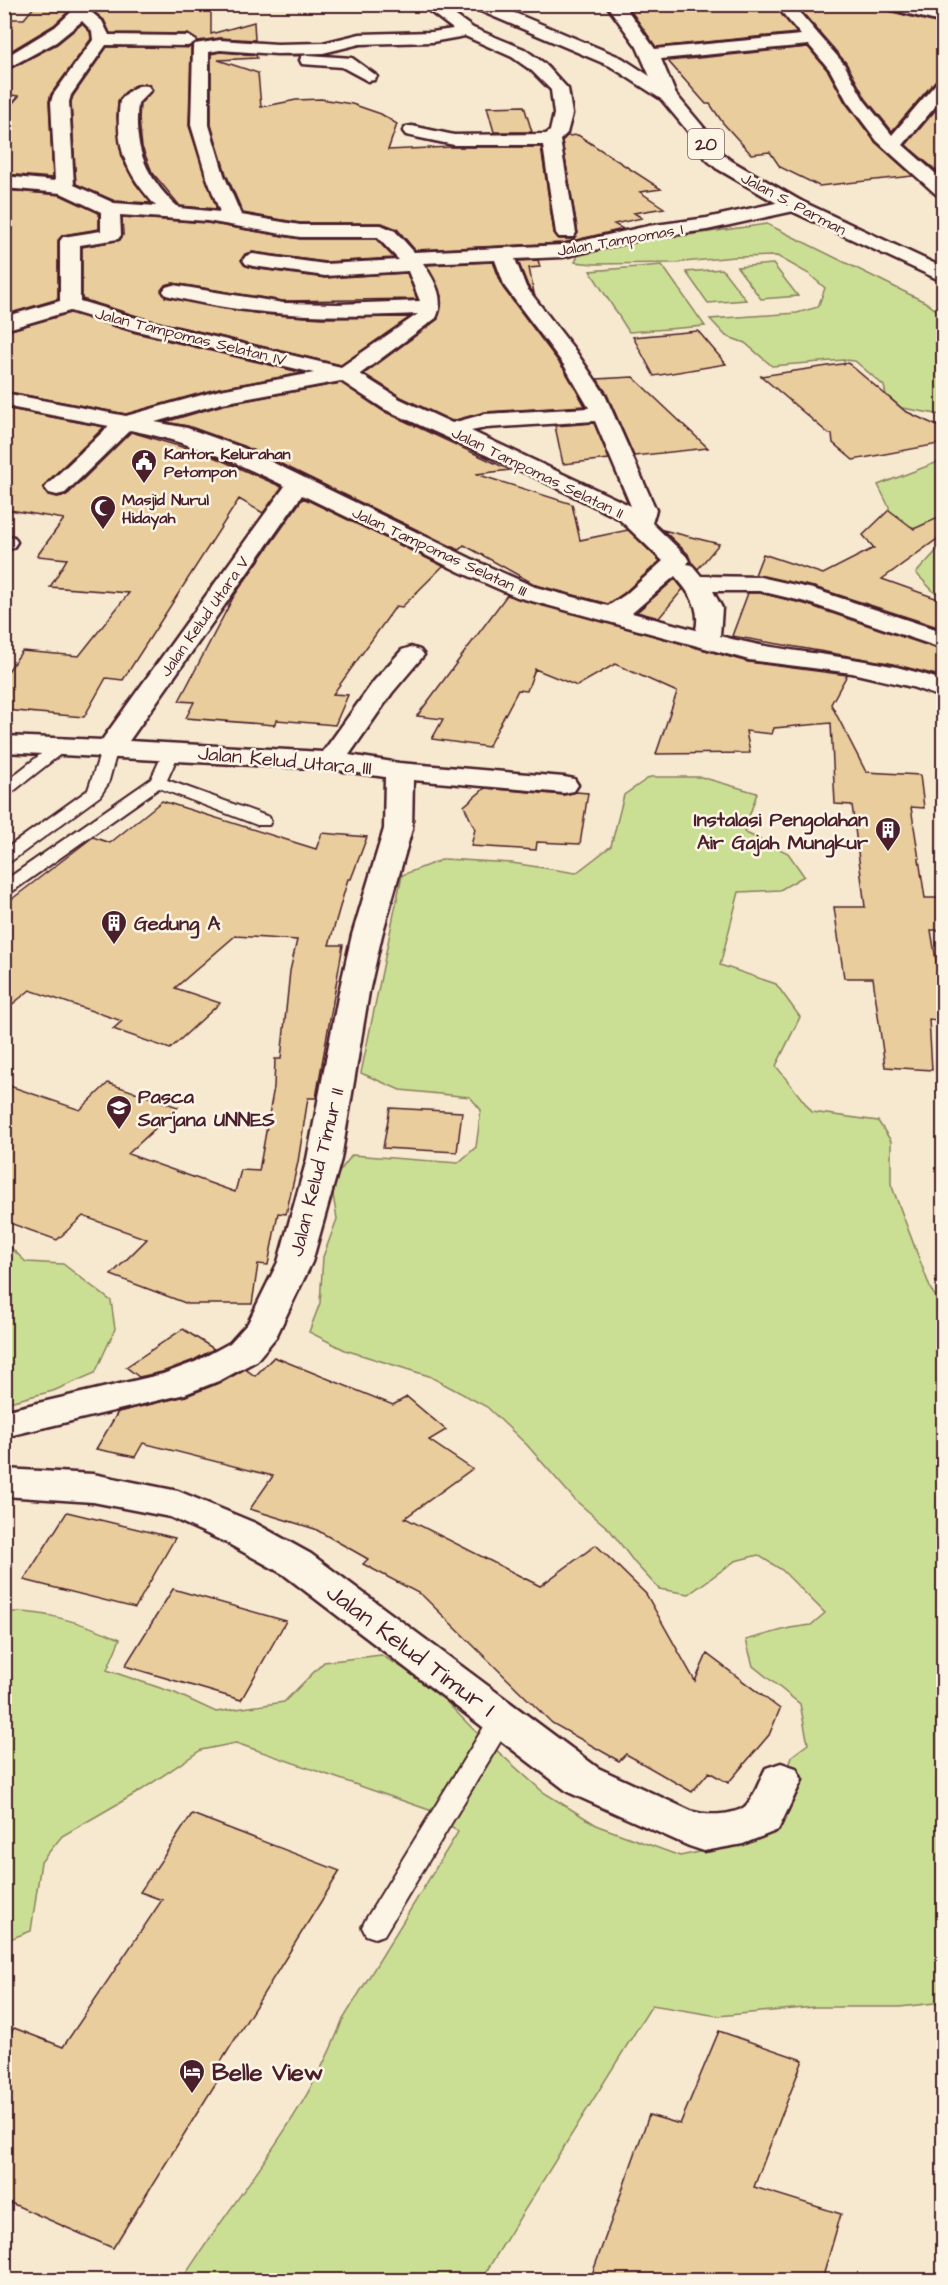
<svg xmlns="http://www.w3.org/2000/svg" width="948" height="2285" font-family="'Architects Daughter',sans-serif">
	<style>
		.green { fill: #cbdf94; stroke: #8a7f60; stroke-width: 1.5 }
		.building { fill: #e9cd9d; stroke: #4a1f2b; stroke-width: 1.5 }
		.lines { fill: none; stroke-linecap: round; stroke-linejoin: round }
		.lane-casing { stroke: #4a1f2b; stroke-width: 4 }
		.street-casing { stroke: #4a1f2b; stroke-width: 5 }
		.highway-casing { stroke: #4a1f2b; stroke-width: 5 }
		.lane { fill: #fcf5e5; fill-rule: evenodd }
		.street { fill: #fcf5e5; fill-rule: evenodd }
		.highway { fill: #fcf5e5; fill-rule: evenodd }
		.labels { text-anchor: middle; stroke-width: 5; stroke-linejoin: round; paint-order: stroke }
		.far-street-label { font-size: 16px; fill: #4a1f2b; stroke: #fcf5e5 }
		.far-poi-label { font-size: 16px; font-weight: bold; fill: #4a1f2b; stroke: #fcf5e5; text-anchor: start }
		.shield { fill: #fcf5e5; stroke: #7f5f63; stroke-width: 1.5 }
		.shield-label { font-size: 18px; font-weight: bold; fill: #4a1f2b }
		.street-label { font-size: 20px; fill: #4a1f2b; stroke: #fcf5e5 }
		.poi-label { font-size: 20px; font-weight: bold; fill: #4a1f2b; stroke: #fcf5e5; text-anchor: start }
		.near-street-label { font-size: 24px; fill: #4a1f2b; stroke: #fcf5e5 }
		.near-poi-label { font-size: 24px; font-weight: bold; fill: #4a1f2b; stroke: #fcf5e5; text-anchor: start }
	</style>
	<rect width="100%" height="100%" fill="#f6e9cf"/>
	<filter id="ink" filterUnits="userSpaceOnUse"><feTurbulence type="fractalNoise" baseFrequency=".0167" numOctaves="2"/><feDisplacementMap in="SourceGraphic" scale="12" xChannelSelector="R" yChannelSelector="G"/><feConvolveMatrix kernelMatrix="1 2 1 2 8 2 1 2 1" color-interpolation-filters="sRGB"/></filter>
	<g filter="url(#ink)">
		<path class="green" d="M767,224L925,302L943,315V415L902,408L886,395L884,386L855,361L844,360L772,366L745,343L726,336L710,319L797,313L818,307L825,288L809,274L777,256L734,257L673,263L594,264L575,262L579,253L636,237L681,236Z
			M773,264L798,296L761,299L737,267Z
			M662,265L705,326L629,332L590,271Z
			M722,269L746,300L708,303L686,272Z
			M943,460V541L933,532L905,525L889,511V507L878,485Z
			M943,544V594L934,592L916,573Z
			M650,777H701L757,793L744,832L788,853L804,876L780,890L739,892L720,965L776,984L800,1017L776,1066L812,1112L878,1121L891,1141V1184L931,1290L943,1307V2002L900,2007H815L718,2016L652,2005L481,2280H187L185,2275C237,2195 309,2111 342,2021L458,1832L435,1812L236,1743L201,1750L140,1791L62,1836L41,1862L31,1931L5,1941L4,1613C38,1608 89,1625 120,1639L107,1670L175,1693L216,1712L284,1702L324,1662L381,1655L427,1682L474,1730L543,1792L598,1826L680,1856L733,1845L784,1785L792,1756L808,1744L800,1704L753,1666L746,1640L790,1628L811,1625L825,1613L782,1570L758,1555L735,1561L689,1594L659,1589L634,1562L610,1530L575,1500L527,1445L487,1407L429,1376L345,1350L309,1332L320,1303L323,1257L337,1219L331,1183L352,1155L458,1163L476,1147L481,1110L470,1097L400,1090L361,1073L402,875L444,859L512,863L576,873L611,846L624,795Z
			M4,1241L26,1262L63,1264L111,1301L115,1329L95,1373L53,1391L5,1403Z"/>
		<path class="building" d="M103,4H211V34L254,22L255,40L220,38L198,41L188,34L110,33L104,20L94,12L102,10Z
			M626,4H773L797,33L656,47Z
			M795,4H878L881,9L944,25V78L936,80L892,131L866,99L846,63Z
			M34,7L71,9L54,25L4,55V19H24Z
			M82,24L90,32L91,39L51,94L49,101L53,178L4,174V113L19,96L4,94V72L57,44Z
			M107,47H191L189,126L217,209L180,206L152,172L142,147L139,119L140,104L153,90L148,84L135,85L124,93L118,101L117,117L122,159L135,183L151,203L115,201L76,184L71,102L73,96Z
			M808,47L828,71L845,102L875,142L913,176L819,186L780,167L770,152L751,154L723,123L710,104H706L668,61Z
			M220,52L256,55L257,58L218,60L258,73L261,107L296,100L321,99L352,104L381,114L397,124L388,150L451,147H541L554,233L559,239H573L578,233L562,141L567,136L578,135L661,189L640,192L664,208L634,213L642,218L614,224L623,229L563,243L415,250L397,229L382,223H300L243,213L226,174L211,125V54Z
			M944,100V173H939L906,145Z
			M524,106L532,132H494L487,107Z
			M4,190L60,195L99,213V229L63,235L58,240V299L4,315Z
			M122,217L207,223L300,239H376L394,258L325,262L253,252L245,254L241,260L244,265L252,268L325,278L407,273L417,299L283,301L173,283L165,285L161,290L165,297L260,314L322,318L410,317L341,365L147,319L82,299V247L120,240L123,235Z
			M538,260L540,267L529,268L534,293L528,286L518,261Z
			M493,262L503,288L564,369L585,406L485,412L452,421L401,397L364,374L438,319L441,296L427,265Z
			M70,313L132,332L303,373L219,388L126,414L4,391V332Z
			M698,331L726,364L654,376L633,337Z
			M848,363L905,411L944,429V443L853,460L833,443L832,434H829L761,376Z
			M633,377L708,448L634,456L606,392L597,379Z
			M341,383L383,411L510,470L476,474L572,504L580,540L628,530L660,561L624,593L608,604L536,585L464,545L459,550L244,446L188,426L165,422L223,405Z
			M4,408L104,427L47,482L43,488L48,495L58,497L67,495L131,432L209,455L282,487L263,513L239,499L123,680L106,678L84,717L4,710V677L22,651L79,656L129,593L50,587L67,559L37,556L64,519L4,509Z
			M594,423L609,459L563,464L555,426Z
			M303,498L443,566L402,607L396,606L333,694L348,695L335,725L277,720L274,725L186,718L194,702L179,701L234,596Z
			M889,510L914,529L940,517L944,523V534L882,579L944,601V629L814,587L755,575L763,554L823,574L874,548L863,535Z
			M663,530L719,544L698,569L691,562L688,554Z
			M675,579L683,589L659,618L637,612Z
			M748,593H760L805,604L944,651V677L889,663L732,636Z
			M507,595L748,662L847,675L831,704L866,772L920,775L924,808L911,807L925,898H944V930H931L944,1009V1021L929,1019L932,1070L885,1067L873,978H844L834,907H865L852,805L835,804L831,723L774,728L772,734L746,731L750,753L656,754L677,692L615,664L577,686L535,669L527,691L518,690L488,747L432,739L443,719L417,716Z
			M485,788L564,795L576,792L588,793L580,844L537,842L536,850L471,846L475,829L464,806Z
			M162,801L316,849L322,833L367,837L351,879H348L329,945H343L316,1098H308L298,1162L286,1214L278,1213L268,1265L258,1264L252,1304H188L111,1275L147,1239L83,1216L57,1240L4,1221V1084L80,1110L108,1083L178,1107L128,1154L235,1192L241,1170L259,1171L274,1087L275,1059H281L290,971L297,940L235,936L175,988L220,1003L170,1049L113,1029L122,1021L30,990L4,1011V905L93,837L110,843Z
			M390,1108L462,1112L457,1152L383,1148Z
			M183,1329L214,1349L194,1360L162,1372L139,1377L126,1367Z
			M274,1357L393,1405L407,1397L446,1430L429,1440L472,1469L405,1518L540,1586L596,1545L646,1594L695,1681L707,1654L780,1709L769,1735L728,1783L709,1772L692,1792L626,1754L619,1761L552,1723L422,1595L363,1564L368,1559L315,1529L250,1509L273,1476L143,1443L135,1457L96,1449L118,1412L186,1396L222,1382L245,1369L255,1376Z
			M67,1512L175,1538L135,1608L24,1580Z
			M173,1589L286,1621L241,1700L125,1666Z
			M192,1814L340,1871L214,2073L221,2075L113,2248L4,2200V2044L14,2028L63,2047L162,1900L140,1892Z
			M719,2031L803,2060L754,2187L841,2214L822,2280H590L649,2115L680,2124Z"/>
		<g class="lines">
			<defs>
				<path id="lane" d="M61,741L67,743L69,746L67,749L10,794L4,796V783L55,743Z
					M110,743L118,748L108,784L100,796L10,862L4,863V850L88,790L102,748Z
					M172,746L180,751L167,780L269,817L271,821L269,825H257L159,788L10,893L4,894V881L151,779L164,751Z
					M502,1709L511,1712L514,1719L384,1935L375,1938L366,1935L362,1927L366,1919L493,1712Z"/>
				<path id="street" d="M80,4H97L91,12L102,21L109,35L188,36L196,41L188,46L106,45L71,95L69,102L74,185L114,203L156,206C125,172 115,147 120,101C127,92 136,83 148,86L151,90L138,103C133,147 145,177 179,208L220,212L206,175L191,125L193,48L195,44L220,40L277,44L323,43L360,34L432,32L453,29L420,4H439L473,28L524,49L544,63L568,89L572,114L567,133L560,140L576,233L573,237H559L556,233L543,145H454L406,135L403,131L406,127L412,126L454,135L546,134L550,131L554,114L551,90L532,71L512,57L465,36L432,42L360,44L323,53L277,54L220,50L209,52V125L224,175L241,215L300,225H381L395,231L414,252L563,245L648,226L707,218L794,199L801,201L804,205L801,209L794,211L707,230L648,238L563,257L515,259L526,287L574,349L604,393L656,510L652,523L686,556L689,561L687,564L692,565L701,576L760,577L813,589L944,632V649L806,602L760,591H713L722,608L720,636C793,656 871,654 944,681V698L912,687L852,673L749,660L517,597L460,572L302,495L129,741L323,752L374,681L402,650L411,647L420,650L424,655L392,693L349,755L399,763L564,777L574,779L578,785L574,791L564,793L413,780L412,829L382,935L369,992L341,1159L312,1262L276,1337L256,1361L221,1380L185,1394L4,1437V1411L163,1374L195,1362L230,1343L248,1323L278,1262L307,1159L339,992L352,935L384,829L385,777L331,769L4,752V736L102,740L285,486C231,460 190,442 130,430L65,493L57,495L49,493L45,488L49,483L109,426L4,406V393L126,416L220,390L314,373L133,330L70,311L4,330V317L60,301V241L63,237L101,231V212L61,193L4,188V176L55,181L51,102L53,95L93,40L92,31L82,21L56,42L4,70V58L55,27ZM120,215L207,221L300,237H377L399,260L325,264L253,254L246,256L243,260L246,264L253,266L325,276L408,271L420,301L338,304L283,303L173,285L166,287L163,291L166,295C251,317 331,318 418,314L341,367L146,321L80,301V245L118,239L121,235ZM495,260L505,287L564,365L589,408L485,414L452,423L400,399L360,374L436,318C446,298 434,280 423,263ZM341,381L384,409L535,477L618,518L663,561L625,595L608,606L535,587L478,562L243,448L187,428L155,422L222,403ZM595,421L631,506L471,431L486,428ZM675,576C689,593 701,606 696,630L632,613Z
					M606,4H623L655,49L801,35L775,4H792L844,64L864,100L892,135L938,81L944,80V96L903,145L944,181V197L937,195L877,141L847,101L830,70L809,45L661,59L676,95L673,99H661L658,95L637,47Z
					M880,4H909L944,13V23L882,7Z
					M308,55L352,58L377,76L374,80L368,81L342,67L302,64L300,60L302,56Z
					M4,535L14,537L17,542L13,548L4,550Z
					M4,1469L93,1474L178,1491L255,1523L311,1554L598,1768L693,1812C706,1816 740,1816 748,1803C756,1793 760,1779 766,1768L781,1763L796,1768L802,1780L778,1830L743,1844L704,1851L689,1846L568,1792L283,1574L227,1543L170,1517L93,1502L4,1496Z"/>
				<path id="highway" d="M469,4H493L622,58L673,91L710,135L720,152L730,160L801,201L944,268V282L787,209L716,168L706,159L696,141L661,99L610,66L471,7Z"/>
			</defs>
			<use href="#lane" class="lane-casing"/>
			<use href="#street" class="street-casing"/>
			<use href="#highway" class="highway-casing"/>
			<use href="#lane" class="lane"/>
			<use href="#street" class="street"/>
			<use href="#highway" class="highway"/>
		</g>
	</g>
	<defs>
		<symbol id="civic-pin" viewBox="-11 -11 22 30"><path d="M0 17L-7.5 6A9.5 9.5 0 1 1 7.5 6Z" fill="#4a1f2b" stroke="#fcf5e5"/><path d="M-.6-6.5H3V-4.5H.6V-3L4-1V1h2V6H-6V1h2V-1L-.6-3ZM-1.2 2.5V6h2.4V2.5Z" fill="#fff"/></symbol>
		<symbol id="mosque-pin" viewBox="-11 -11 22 30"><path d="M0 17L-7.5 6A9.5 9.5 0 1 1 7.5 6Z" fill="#4a1f2b" stroke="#fcf5e5"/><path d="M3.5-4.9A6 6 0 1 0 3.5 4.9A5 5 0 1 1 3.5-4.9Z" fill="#fff"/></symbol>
		<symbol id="building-pin" viewBox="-11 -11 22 30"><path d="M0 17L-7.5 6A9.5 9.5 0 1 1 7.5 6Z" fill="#4a1f2b" stroke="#fcf5e5"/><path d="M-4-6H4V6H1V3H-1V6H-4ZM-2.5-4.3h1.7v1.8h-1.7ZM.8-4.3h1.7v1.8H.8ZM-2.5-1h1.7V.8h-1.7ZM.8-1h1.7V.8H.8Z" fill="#fff"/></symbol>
		<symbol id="university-pin" viewBox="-11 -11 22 30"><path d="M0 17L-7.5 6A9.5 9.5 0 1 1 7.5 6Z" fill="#4a1f2b" stroke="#fcf5e5"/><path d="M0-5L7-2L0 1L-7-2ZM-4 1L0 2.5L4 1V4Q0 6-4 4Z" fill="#fff"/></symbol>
		<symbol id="hotel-pin" viewBox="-11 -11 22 30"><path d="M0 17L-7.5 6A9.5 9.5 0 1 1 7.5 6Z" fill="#4a1f2b" stroke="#fcf5e5"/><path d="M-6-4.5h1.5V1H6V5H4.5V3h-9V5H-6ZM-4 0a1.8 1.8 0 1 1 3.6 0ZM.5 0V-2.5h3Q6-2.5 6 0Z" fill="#fff"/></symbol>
	</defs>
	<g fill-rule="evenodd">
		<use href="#civic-pin" x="129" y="447" width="30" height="40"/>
		<use href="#mosque-pin" x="88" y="493" width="30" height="40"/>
		<use href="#building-pin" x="873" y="815" width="30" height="40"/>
		<use href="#building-pin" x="99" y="908" width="30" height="40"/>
		<use href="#university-pin" x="104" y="1093" width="30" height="40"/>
		<use href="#hotel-pin" x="177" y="2057" width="30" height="40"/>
	</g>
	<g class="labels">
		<g class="far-street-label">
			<text transform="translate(794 203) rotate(28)" y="6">Jalan S. Parman</text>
			<text transform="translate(620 239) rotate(-10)" y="6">Jalan Tampomas I</text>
			<text transform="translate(191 336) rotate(14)" y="6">Jalan Tampomas Selatan IV</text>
			<text transform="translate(538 472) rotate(26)" y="6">Jalan Tampomas Selatan II</text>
			<text transform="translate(440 551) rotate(25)" y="6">Jalan Tampomas Selatan III</text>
			<text transform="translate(204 616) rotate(-55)" y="6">Jalan Kelud Utara V</text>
		</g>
		<g class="far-poi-label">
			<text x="164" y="459">Kantor Kelurahan<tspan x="164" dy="18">Petompon</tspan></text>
			<text x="122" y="505">Masjid Nurul<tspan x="122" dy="18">Hidayah</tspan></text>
		</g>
		<rect class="shield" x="688" y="129" width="36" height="30" rx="4.5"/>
		<g class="shield-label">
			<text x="706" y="150">20</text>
		</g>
		<g class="street-label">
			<text transform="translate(285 760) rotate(5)" y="7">Jalan Kelud Utara III</text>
			<text transform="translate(316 1172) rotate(-76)" y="7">Jalan Kelud Timur II</text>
		</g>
		<g class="poi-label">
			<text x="868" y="826" text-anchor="end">Instalasi Pengolahan<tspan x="868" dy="23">Air Gajah Mungkur</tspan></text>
			<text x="134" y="930">Gedung A</text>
			<text x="138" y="1103">Pasca<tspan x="138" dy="23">Sarjana UNNES</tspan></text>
		</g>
		<g class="near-street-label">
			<text transform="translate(411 1650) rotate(37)" y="8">Jalan Kelud Timur I</text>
		</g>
		<g class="near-poi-label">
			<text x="212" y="2080">Belle View</text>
		</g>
	</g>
	<rect width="948" height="2285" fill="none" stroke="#fcf5e5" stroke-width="24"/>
	<rect x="12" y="12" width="924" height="2261" fill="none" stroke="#4a1f2b" stroke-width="2" filter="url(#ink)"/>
</svg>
